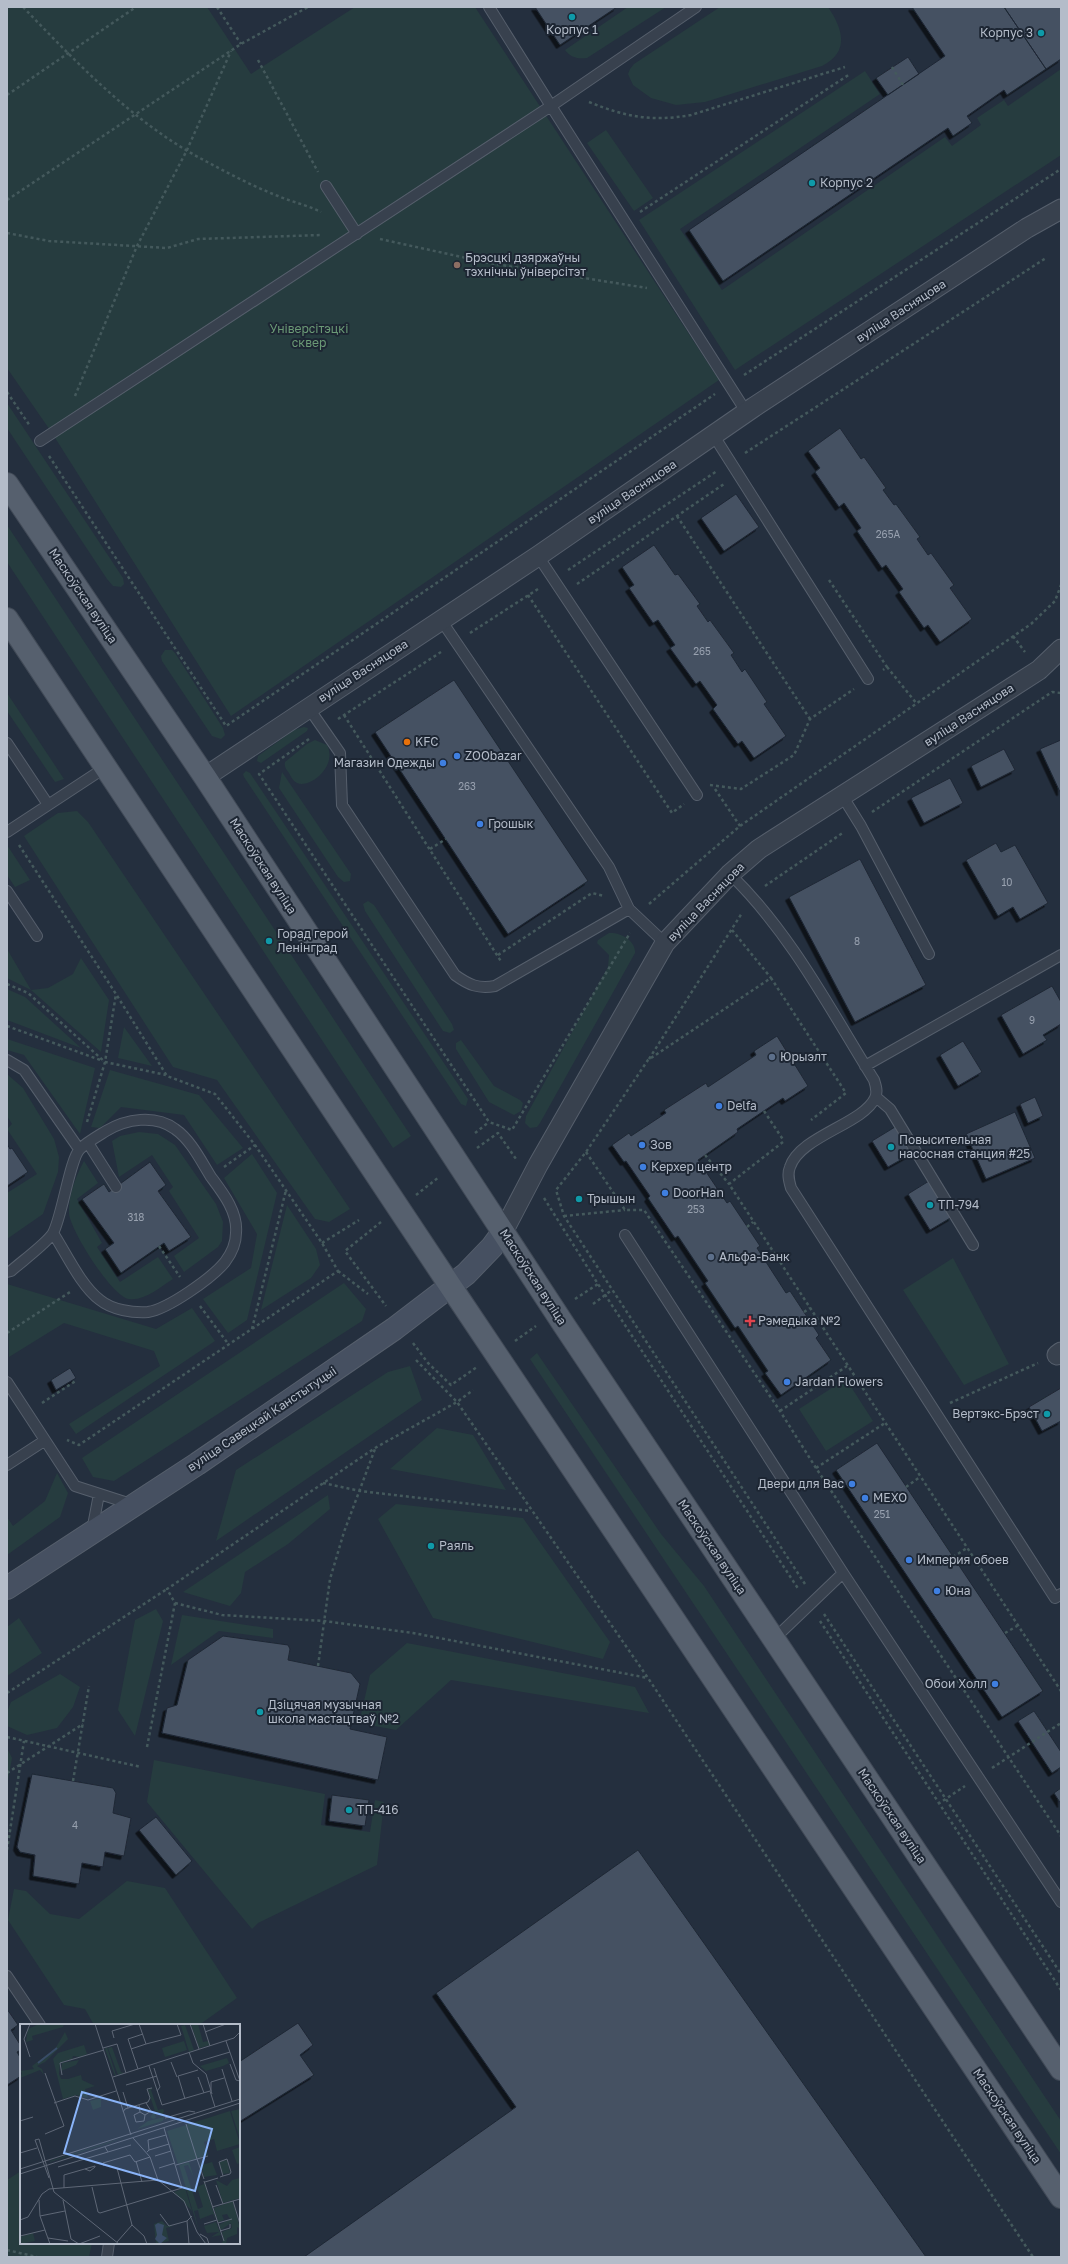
<svg xmlns="http://www.w3.org/2000/svg" width="1068" height="2264" font-family="'Golos Text',sans-serif">
	<style>
		.green { fill: #263c3f }
		.building { fill: #455162; stroke: #1f2835; filter: url(#shadow) }
		.lines { fill: none; stroke-linecap: round; stroke-linejoin: round }
		.service-casing { stroke: #565f6c; stroke-width: 12 }
		.minor-casing { stroke: #565f6c; stroke-width: 21 }
		.secondary-casing { stroke: #565f6c; stroke-width: 24 }
		.primary-casing { stroke: #414a57; stroke-width: 24 }
		.path { stroke: #44595c; stroke-width: 2.5; stroke-dasharray: 3 3; stroke-linecap: butt }
		.service { stroke: #38414e; stroke-width: 10 }
		.minor { stroke: #38414e; stroke-width: 19 }
		.secondary { stroke: #465061; stroke-width: 22 }
		.primary { stroke: #56606e; stroke-width: 22 }
		.culture-dot { fill: #0f9aa8; stroke: #1d2633; stroke-width: 1.5 }
		.education-dot { fill: #8d6e63; stroke: #1d2633; stroke-width: 1.5 }
		.food-dot { fill: #e8710a; stroke: #1d2633; stroke-width: 1.5 }
		.shop-dot { fill: #3f7fe0; stroke: #1d2633; stroke-width: 1.5 }
		.service-dot { fill: #5c6f8a; stroke: #1d2633; stroke-width: 1.5 }
		.health-dot { fill: #e0444e; stroke: #1d2633; stroke-width: 1.5 }
		.labels { text-anchor: middle; stroke-width: 4; stroke-linejoin: round; paint-order: stroke }
		.number-label { font-size: 10px; fill: #98a1af }
		.poi-label { font-size: 12px; fill: #b4bcc9; stroke: #1d2633; text-anchor: start }
		.street-label { font-size: 12px; fill: #b4bcc9; stroke: #1d2633 }
		.park-label { font-size: 12px; fill: #6b9a76; stroke: #1d2633 }
		.inset-river { fill: none; stroke: #394c67; stroke-width: 2 }
		.inset-road { fill: none; stroke: #5e6776; stroke-width: 1 }
		.view { fill: #8ab4f8; fill-opacity: 0.15; stroke: #8ab4f8; stroke-width: 2 }
		.inset-edge { fill: none; stroke: #b4bcc9; stroke-width: 2 }
	</style>
	<defs>
		<filter id="shadow"><feDropShadow dx="-3.5" dy="3.5" stdDeviation="0" flood-color="#0009"/></filter>
	</defs>
	<rect width="100%" height="100%" fill="#242f3e"/>
	<path class="green" d="M7,7H207L251,74L355,7H475L719,380L231,716L52,433L7,368Z
		M628,7H666L587,58C578,59 571,58 565,50Z
		M720,7H828C843,29 850,52 822,66L705,102L676,105L651,98L633,85L628,74L630,69L634,64Z
		M1061,69V155L735,370L639,220L865,71L880,94L680,229L722,290L945,137L952,146L981,125L977,118L1004,100L1008,106Z
		M606,130L653,198L634,211L587,143Z
		M7,403L123,578L124,584L121,587L113,586L107,579L7,428Z
		M7,525L411,1136L393,1148L7,562Z
		M165,650H172L175,653L223,728L225,735L221,739L212,736L162,661L161,656Z
		M7,693L64,779L55,782L7,711Z
		M304,727L308,728L307,731L261,763L257,761L258,756L294,730Z
		M315,740L327,745C338,766 310,789 297,783C293,781 291,777 289,773C286,769 284,767 285,762L307,744Z
		M246,771L250,773L468,1099L466,1106L461,1104L244,777L243,774Z
		M282,772L349,871L351,874L350,881L344,882L338,877L279,788Z
		M77,811L88,822L350,1209L329,1222L315,1219L217,1080L173,1067L24,836L58,813Z
		M7,845L30,880L15,887L7,875Z
		M368,901L374,905L452,1024L454,1030L450,1033L443,1031L365,911L363,904Z
		M609,933C621,932 636,941 635,953L540,1123L537,1127L530,1128L525,1123L526,1116L608,967L609,955L597,943L598,940Z
		M7,949L31,990L48,988L73,974L81,958L109,1000L101,1052L31,990L7,978Z
		M7,989L25,997L81,1048L7,1020Z
		M124,1027L152,1066L118,1058Z
		M7,1039L95,1068L80,1134L24,1055L7,1050Z
		M461,1040L494,1086L520,1100L523,1103L521,1111L514,1115L489,1102L456,1049V1043Z
		M110,1070L199,1095L243,1148L217,1165L184,1115L121,1107L100,1128L91,1127Z
		M7,1074L23,1088L54,1139L59,1157L58,1172L43,1214L7,1239V1193L37,1174L7,1129L12,1124L7,1116Z
		M139,1132L158,1134L175,1145L216,1204L223,1222L222,1241L218,1247L184,1272L174,1256L199,1238L169,1191L173,1187L152,1155L119,1177L112,1141L120,1136Z
		M252,1154L277,1193L247,1320L228,1333L203,1299L251,1268L257,1234L224,1178Z
		M84,1161L98,1183L77,1199L102,1243L97,1247L120,1282L158,1257L173,1279C160,1287 145,1301 129,1299C112,1297 71,1231 69,1214C68,1196 76,1176 84,1161Z
		M287,1205L316,1249L320,1265L311,1278L261,1310Z
		M953,1258L1009,1364L964,1385L903,1290Z
		M344,1283L366,1309L362,1321L114,1481L93,1477L82,1458Z
		M7,1284L156,1329L192,1308L215,1341L76,1434L69,1424L160,1366L154,1351L64,1323L9,1357Z
		M537,1353L661,1534L704,1586L1061,2121V2154L530,1359Z
		M410,1366L422,1400L216,1541L236,1470L388,1372Z
		M846,1379L873,1421L826,1451L799,1409Z
		M437,1428L473,1435L506,1490L390,1469Z
		M57,1473L68,1493L60,1517L7,1555V1517L13,1526L45,1501Z
		M328,1495L330,1509L288,1544L245,1572L241,1593L230,1606L183,1592Z
		M396,1504L523,1518L610,1642L603,1659L433,1618L378,1519Z
		M156,1609L163,1621L135,1736L118,1710L135,1620Z
		M182,1615L273,1629V1638L219,1631L171,1665Z
		M19,1618L42,1653L7,1676V1627Z
		M407,1643L635,1687L649,1713L451,1680L396,1730L359,1723L370,1675Z
		M60,1674L80,1687L73,1707L57,1728L27,1735L7,1726V1712L11,1702Z
		M7,1748L12,1758L7,1786Z
		M154,1760L325,1794L321,1825L370,1832L375,1800L384,1802L377,1865L258,1923L252,1929L147,1802Z
		M127,1881L165,1888L237,1998L199,2025H94L85,2009L64,2005L8,1920L14,1889L26,1891L50,1914L79,1919Z
		M21,2171V2243H92L89,2257H7V2180Z"/>
	<path class="building" d="M535,7H617L560,45Z
		M912,7H1004L1046,69L1007,95L1004,90L967,116L972,123L953,136L948,128L723,281L689,230L945,56Z
		M1004,7H1061V59L1046,69Z
		M908,57L919,74L888,95L876,78Z
		M840,428L861,459L864,457L886,488L883,490L894,505L896,504L920,537L917,539L928,555L931,553L954,585L950,588L972,619L940,642L928,625L924,628L899,592L903,589L886,565L882,568L857,531L861,528L844,503L839,507L815,472L820,468L808,451Z
		M736,494L759,527L724,551L701,518Z
		M654,545L675,575L678,574L700,604L697,606L708,622L710,620L734,653L731,655L742,672L745,669L767,702L764,704L786,736L754,758L742,741L738,744L713,709L717,705L700,681L696,684L670,648L675,645L658,620L653,623L629,588L634,585L622,567Z
		M454,680L588,881L508,934L375,732Z
		M1061,740V792H1060L1040,749Z
		M1004,749L1015,770L981,787L971,766Z
		M950,778L963,803L924,823L911,798Z
		M996,843L1001,852L1015,845L1048,903L1020,919L1013,907L998,916L966,860Z
		M860,859L926,985L855,1022L789,897Z
		M1052,986L1061,1002V1024L1043,1035L1047,1040L1023,1054L1001,1015Z
		M777,1036L808,1086L785,1101L783,1098L737,1129L738,1132L698,1160L727,1203L730,1201L760,1246L757,1248L786,1293L790,1291L819,1335L816,1338L831,1360L781,1395L765,1373L768,1371L738,1326L735,1328L705,1283L708,1281L678,1236L675,1238L648,1198L650,1196L626,1161L624,1162L612,1145L629,1133L631,1136L666,1113L664,1110L706,1083L708,1087L756,1055L754,1051Z
		M963,1041L982,1072L958,1086L940,1055Z
		M1035,1097L1043,1116L1028,1123L1020,1104Z
		M1015,1112L1035,1158L986,1179L966,1134Z
		M895,1127L911,1154L888,1167L872,1141Z
		M7,1144L10,1149L12,1148L28,1172L7,1186Z
		M150,1162L166,1185L158,1191L191,1237L169,1251L164,1243L121,1273L105,1249L114,1243L82,1199L104,1184L109,1192Z
		M929,1181L952,1217L930,1230L908,1194Z
		M70,1368L76,1378L56,1390L51,1380Z
		M1061,1388V1421L1042,1431L1029,1407Z
		M877,1443L1043,1691L1002,1717L836,1470Z
		M223,1636L288,1645L290,1649L288,1660L351,1673L360,1684L350,1729L387,1737L378,1780L162,1733L167,1708L177,1705L188,1660Z
		M1034,1711L1061,1752V1767L1052,1773L1018,1721Z
		M32,1774L113,1788L116,1793L113,1813L131,1818L124,1856L105,1852L103,1867L82,1863L79,1884L33,1876L35,1855L20,1852L17,1847Z
		M1061,1788V1804L1054,1793Z
		M332,1795L369,1800L365,1826L329,1821Z
		M156,1817L192,1861L176,1875L139,1830Z
		M638,1850L926,2257H304L516,2107L436,1993Z
		M7,2009L18,2025L11,2030L21,2046V2050L17,2052L21,2059V2076L7,2085Z
		M298,2023L313,2045L300,2055L314,2075L239,2122V2062Z"/>
	<g class="lines">
		<defs>
			<path id="service" d="M696,7L551,106L747,413
				M326,186L357,234
				M714,436L868,679
				M40,441L551,106L489,7
				M538,556L697,795
				M441,620L609,867L629,909
				M308,707L340,753L342,805L455,975C469,985 478,989 495,986L629,909L665,943
				M7,743L47,803
				M843,797L861,826L929,954
				M7,832L106,767
				M730,874C790,932 830,1009 874,1080C876,1086 878,1092 875,1098C863,1124 800,1136 790,1167C787,1174 789,1181 791,1188L1055,1598L1061,1594
				M7,891L37,936
				M7,1060L24,1070L79,1149
				M865,1066L1061,955
				M876,1097L890,1109L973,1245
				M88,1143L116,1187
				M625,1235L843,1573L774,1639
				M7,1272L11,1271C21,1262 47,1243 53,1233C62,1217 70,1158 80,1149C87,1142 98,1136 106,1131C126,1119 155,1114 175,1129C191,1140 201,1161 211,1177C223,1193 238,1212 236,1233C236,1244 231,1254 225,1262C212,1278 168,1309 148,1312C133,1313 112,1310 100,1300C81,1286 66,1253 53,1233
				M7,1382L75,1486L134,1505
				M7,1465L44,1441
				M92,1531L99,1494
				M843,1573L1061,1902
				M7,1976L40,2025
				M107,2257L109,2243"/>
			<path id="minor" d="M205,777L538,556L754,407L1027,228L1061,209
				M503,1232L538,1165L665,943L730,874L759,849L1039,670L1061,649
				M1057,1355L1061,1352"/>
			<path id="secondary" d="M7,1588L197,1464L394,1329L466,1274L492,1247L503,1232"/>
			<path id="primary" d="M7,484L205,777L564,1325L1061,2069
				M7,619L451,1287L1061,2197"/>
		</defs>
		<use href="#service" class="service-casing"/>
		<use href="#minor" class="minor-casing"/>
		<use href="#secondary" class="secondary-casing"/>
		<use href="#primary" class="primary-casing"/>
		<path class="path" d="M23,7C76,62 131,120 198,157C224,171 250,185 278,196C292,202 307,205 321,212
			M217,7L241,44
			M258,60L318,172
			M892,67L903,85
			M7,95L136,7
			M589,102C626,117 652,122 691,115L845,67
			M7,200L241,44L308,7
			M640,212L850,74
			M7,233L49,241L167,248L198,239L322,235
			M380,239L489,263L647,288
			M744,375L1061,169
			M7,392L30,426
			M75,396L137,246L187,150L231,51
			M745,453L1046,258
			M49,456L226,726L715,394
			M677,516L810,719
			M568,570L717,471
			M829,580L887,667L883,670
			M577,584L724,484
			M528,595L672,813L684,804
			M470,633L538,589
			M1013,636L1025,652
			M887,667L917,704
			M344,715L502,963
			M338,719L441,652
			M309,739L259,774L489,1122L512,1130L630,933
			M710,785L741,789L794,755L810,719L854,689
			M715,789L740,826
			M872,812L1052,692L1061,693
			M19,845L116,994L167,1076L215,1094L255,1145L322,1243L338,1271L79,1445L67,1440
			M430,849L446,839
			M765,886L844,832
			M649,904L740,826L1031,624L1055,601L1061,585
			M732,930L771,978
			M498,955L592,893L604,896
			M7,984L28,993L105,1062L166,1075
			M7,1026L103,1061
			M649,1059L742,913
			M764,1111L784,1141
			M87,1122L105,1062L116,994
			M475,1133L489,1122
			M783,1142L729,1184L1061,1691
			M477,1148L498,1133L516,1159
			M586,1152L625,1210H644L780,1411L816,1468L1061,1836
			M705,1155L729,1184
			M224,1167L255,1145
			M416,1195L439,1177
			M544,1198L598,1284L799,1590
			M564,1216L625,1210
			M381,1222L345,1251L386,1306
			M747,1227L753,1222
			M322,1243L359,1220
			M159,1246L180,1277
			M338,1271L368,1294
			M575,1299L598,1284
			M593,1304L612,1290
			M200,1306L229,1345
			M804,1312L810,1308
			M252,1329L286,1190
			M7,1333L70,1292
			M515,1341L536,1326
			M413,1343L428,1363L451,1385L477,1367
			M416,1360L457,1402L648,1678L1033,2257
			M42,1403L77,1380
			M950,1403L1038,1363
			M780,1411L847,1366
			M816,1468L885,1423
			M323,1483L360,1491L531,1511
			M906,1487L920,1477
			M953,1557L967,1548
			M805,1584L564,1216L556,1190L586,1152L648,1060L771,978L846,1093L811,1120
			M175,1603L222,1615L324,1621L413,1633L648,1678
			M824,1614L1061,1974
			M820,1621L1061,1990
			M1005,1633L1017,1626
			M318,1666L330,1579L344,1532L375,1449
			M7,1693L167,1589
			M7,1737L141,1767
			M147,1747L175,1603L167,1589L375,1448L457,1402L473,1390
			M992,1768L1061,1723
			M7,1773L83,1724
			M73,1781L89,1686
			M938,1804L965,1786
			M7,1850L24,1741
			M7,2250L37,2257"/>
		<use href="#service" class="service"/>
		<use href="#minor" class="minor"/>
		<use href="#secondary" class="secondary"/>
		<use href="#primary" class="primary"/>
	</g>
	<g class="culture-dot">
		<circle cx="572" cy="17" r="4"/>
		<circle cx="1041" cy="33" r="4"/>
		<circle cx="812" cy="183" r="4"/>
		<circle cx="269" cy="941" r="4"/>
		<circle cx="891" cy="1147" r="4"/>
		<circle cx="579" cy="1199" r="4"/>
		<circle cx="930" cy="1205" r="4"/>
		<circle cx="1047" cy="1414" r="4"/>
		<circle cx="431" cy="1546" r="4"/>
		<circle cx="260" cy="1712" r="4"/>
		<circle cx="349" cy="1810" r="4"/>
	</g>
	<circle class="education-dot" cx="457" cy="265" r="4"/>
	<circle class="food-dot" cx="407" cy="742" r="4"/>
	<g class="shop-dot">
		<circle cx="457" cy="756" r="4"/>
		<circle cx="443" cy="763" r="4"/>
		<circle cx="480" cy="824" r="4"/>
		<circle cx="719" cy="1106" r="4"/>
		<circle cx="642" cy="1145" r="4"/>
		<circle cx="643" cy="1167" r="4"/>
		<circle cx="665" cy="1193" r="4"/>
		<circle cx="787" cy="1382" r="4"/>
		<circle cx="852" cy="1484" r="4"/>
		<circle cx="865" cy="1498" r="4"/>
		<circle cx="909" cy="1560" r="4"/>
		<circle cx="937" cy="1591" r="4"/>
		<circle cx="995" cy="1684" r="4"/>
	</g>
	<g class="service-dot">
		<circle cx="772" cy="1057" r="4"/>
		<circle cx="711" cy="1257" r="4"/>
	</g>
	<path class="health-dot" d="M748 1315h4v4h4v4h-4v4h-4v-4h-4v-4h4z"/>
	<g class="labels">
		<g class="number-label">
			<text x="888" y="538">265А</text>
			<text x="702" y="655">265</text>
			<text x="467" y="790">263</text>
			<text x="1007" y="886">10</text>
			<text x="857" y="945">8</text>
			<text x="1032" y="1024">9</text>
			<text x="696" y="1213">253</text>
			<text x="136" y="1221">318</text>
			<text x="882" y="1518">251</text>
			<text x="75" y="1829">4</text>
		</g>
		<g class="poi-label">
			<text x="572" y="34" text-anchor="middle">Корпус 1</text>
			<text x="1033" y="37" text-anchor="end">Корпус 3</text>
			<text x="820" y="187">Корпус 2</text>
			<text x="465" y="262">Брэсцкі дзяржаўны<tspan x="465" dy="14">тэхнічны ўніверсітэт</tspan></text>
			<text x="415" y="746">KFC</text>
			<text x="465" y="760">ZOObazar</text>
			<text x="435" y="767" text-anchor="end">Магазин Одежды</text>
			<text x="488" y="828">Грошык</text>
			<text x="277" y="938">Горад герой<tspan x="277" dy="14">Ленінград</tspan></text>
			<text x="780" y="1061">Юрыэлт</text>
			<text x="727" y="1110">Delfa</text>
			<text x="899" y="1144">Повысительная<tspan x="899" dy="14">насосная станция #25</tspan></text>
			<text x="650" y="1149">Зов</text>
			<text x="651" y="1171">Керхер центр</text>
			<text x="673" y="1197">DoorHan</text>
			<text x="587" y="1203">Трышын</text>
			<text x="938" y="1209">ТП-794</text>
			<text x="719" y="1261">Альфа-Банк</text>
			<text x="758" y="1325">Рэмедыка №2</text>
			<text x="795" y="1386">Jardan Flowers</text>
			<text x="1039" y="1418" text-anchor="end">Вертэкс-Брэст</text>
			<text x="844" y="1488" text-anchor="end">Двери для Вас</text>
			<text x="873" y="1502">MEXO</text>
			<text x="439" y="1550">Раяль</text>
			<text x="917" y="1564">Империя обоев</text>
			<text x="945" y="1595">Юна</text>
			<text x="987" y="1688" text-anchor="end">Обои Холл</text>
			<text x="268" y="1709">Дзіцячая музычная<tspan x="268" dy="14">школа мастацтваў №2</tspan></text>
			<text x="357" y="1814">ТП-416</text>
		</g>
		<g class="street-label">
			<text transform="translate(901 311) rotate(-33)" y="4">вуліца Васняцова</text>
			<text transform="translate(632 492) rotate(-34)" y="4">вуліца Васняцова</text>
			<text transform="translate(83 596) rotate(56)" y="4">Маскоўская вуліца</text>
			<text transform="translate(363 671) rotate(-33)" y="4">вуліца Васняцова</text>
			<text transform="translate(969 715) rotate(-33)" y="4">вуліца Васняцова</text>
			<text transform="translate(263 866) rotate(57)" y="4">Маскоўская вуліца</text>
			<text transform="translate(706 902) rotate(-46)" y="4">вуліца Васняцова</text>
			<text transform="translate(533 1277) rotate(57)" y="4">Маскоўская вуліца</text>
			<text transform="translate(262 1419) rotate(-34)" y="4">вуліца Савецкай Канстытуцыі</text>
			<text transform="translate(712 1547) rotate(56)" y="4">Маскоўская вуліца</text>
			<text transform="translate(892 1816) rotate(56)" y="4">Маскоўская вуліца</text>
			<text transform="translate(1007 2116) rotate(56)" y="4">Маскоўская вуліца</text>
		</g>
		<g class="park-label">
			<text x="309" y="333">Універсітэцкі<tspan x="309" dy="14">сквер</tspan></text>
		</g>
	</g>
	<g transform="translate(20 2024)">
		<rect width="220" height="220" fill="#242f3e"/>
		<path d="M19,0H44L43,3L12,12L13,16L6,18L8,5ZM171,0H178L183,18L188,17L190,21L179,24ZM165,1L174,26L169,28L161,2ZM45,8L48,15L25,38L17,42L22,45L24,51L20,46L0,54L2,49L0,47L14,45L12,42L35,25ZM164,17L167,26L145,33L142,24ZM64,21L67,30L60,33L53,32L52,35L40,39L39,50L41,55H48L61,51L62,56L75,62L65,65L68,74L56,71L43,75L33,35L38,29ZM87,23L96,51L95,52L85,25ZM92,23L101,48L104,49L98,51L88,24ZM207,34L209,39L203,42L186,47L180,42ZM59,36L56,41L41,47L42,39ZM134,63L131,66L138,86L143,85L144,87L143,90H135L136,94L133,95L130,93L134,88H141L135,87L128,66ZM81,74V83L73,86L70,77ZM220,85V115L211,87ZM210,87L220,120L197,127L194,115L184,118L188,131L158,140L147,107ZM144,93L143,97L117,105L128,97ZM105,113L89,119L30,138V137ZM220,123V139L217,140L212,126ZM207,136L210,149L203,150L199,138ZM180,137L182,141L192,138L197,151L184,153ZM169,138L174,154L168,141L164,142L178,185L183,183L177,163L184,160V157L196,196L193,190L180,195L178,186L174,187L179,208L159,141ZM220,154V174L203,179L196,156L207,162L212,156ZM165,164L172,187L154,168ZM213,177L220,205L217,203V210L207,214L206,220H199L203,218L202,214L204,217L202,208L212,204L211,199L201,206L199,201L210,195L207,190L202,191L204,196L198,198L194,184ZM142,197L147,202H153L146,204L149,217L136,220L134,200ZM196,198L201,211L191,213L199,208L187,209L184,202ZM13,209L15,217L0,220V213Z" fill="#263c3f"/>
		<path d="M138,199L144,201L142,211L147,214L140,220L135,215L137,211L135,201Z" fill="#394c67"/>
		<path class="inset-river" d="M18,39L37,24"/>
		<path class="inset-road" d="M10,0L4,15L10,33M75,0L111,111M170,0L179,25M183,0L190,22M185,8L206,0M94,14L92,7L115,0M206,17L220,57M126,20L161,11L157,0M83,24L97,20L106,49M111,25L126,20L119,0M169,28L173,39L186,50L192,70M180,37L210,28M151,38L157,53M210,40L216,56L220,57M129,42L142,81L190,67L195,83M134,44L140,63L137,67M118,45L108,15L123,10M202,45L212,77M42,51L40,39L84,26M93,53L214,14L220,8M178,53L184,69M106,61L137,52M191,67V58L204,54M103,68L108,84M165,75L158,52L178,46M34,79L55,72L68,76L96,67M119,81L120,88L125,91M103,88L105,85L128,78L130,74L127,65L132,64M120,88L114,91L116,98L124,97L125,91M125,91L131,87L126,79M145,94L169,87L175,88M0,97L13,93M166,100L177,135L188,132M25,110L44,102L25,49M113,114L130,133L138,156L164,177L177,208L186,220M85,123L88,128L111,121M129,126L149,120M127,128L129,126L128,116L146,111M0,129L17,124M135,132L151,127M116,137L122,158M156,141L177,135L184,155M84,142L83,139L110,131L115,138L130,133M38,143L88,128M97,144L112,201L124,212L127,220M139,144L155,139M0,145L220,75M0,150L220,79M200,153L203,152L210,150L211,148L207,135L199,138L203,152M29,154L15,116L19,115L34,168L99,220M184,157L204,217M185,158L198,154M196,161L203,180M72,163L78,188L80,189L162,164L144,104M44,164V151L75,142V143L70,147L65,145M19,176L20,192L30,220M43,176L51,215L59,220L80,212M213,177L220,200M192,183L220,175M140,190L149,202L167,197M20,192L45,187M0,196L8,193L22,170L29,165L138,156M198,199L212,195M184,200L197,196M200,207L210,204V200M180,210L187,214L189,220M0,212L25,206M28,214L48,217M97,218L112,201M169,220L167,197L172,192"/>
		<path class="view" d="M62,68L192,105L175,167L44,129Z"/>
		<rect width="220" height="220" class="inset-edge"/>
	</g>
	<rect width="1068" height="2264" fill="none" stroke="#b4bcc9" stroke-width="16"/>
</svg>
